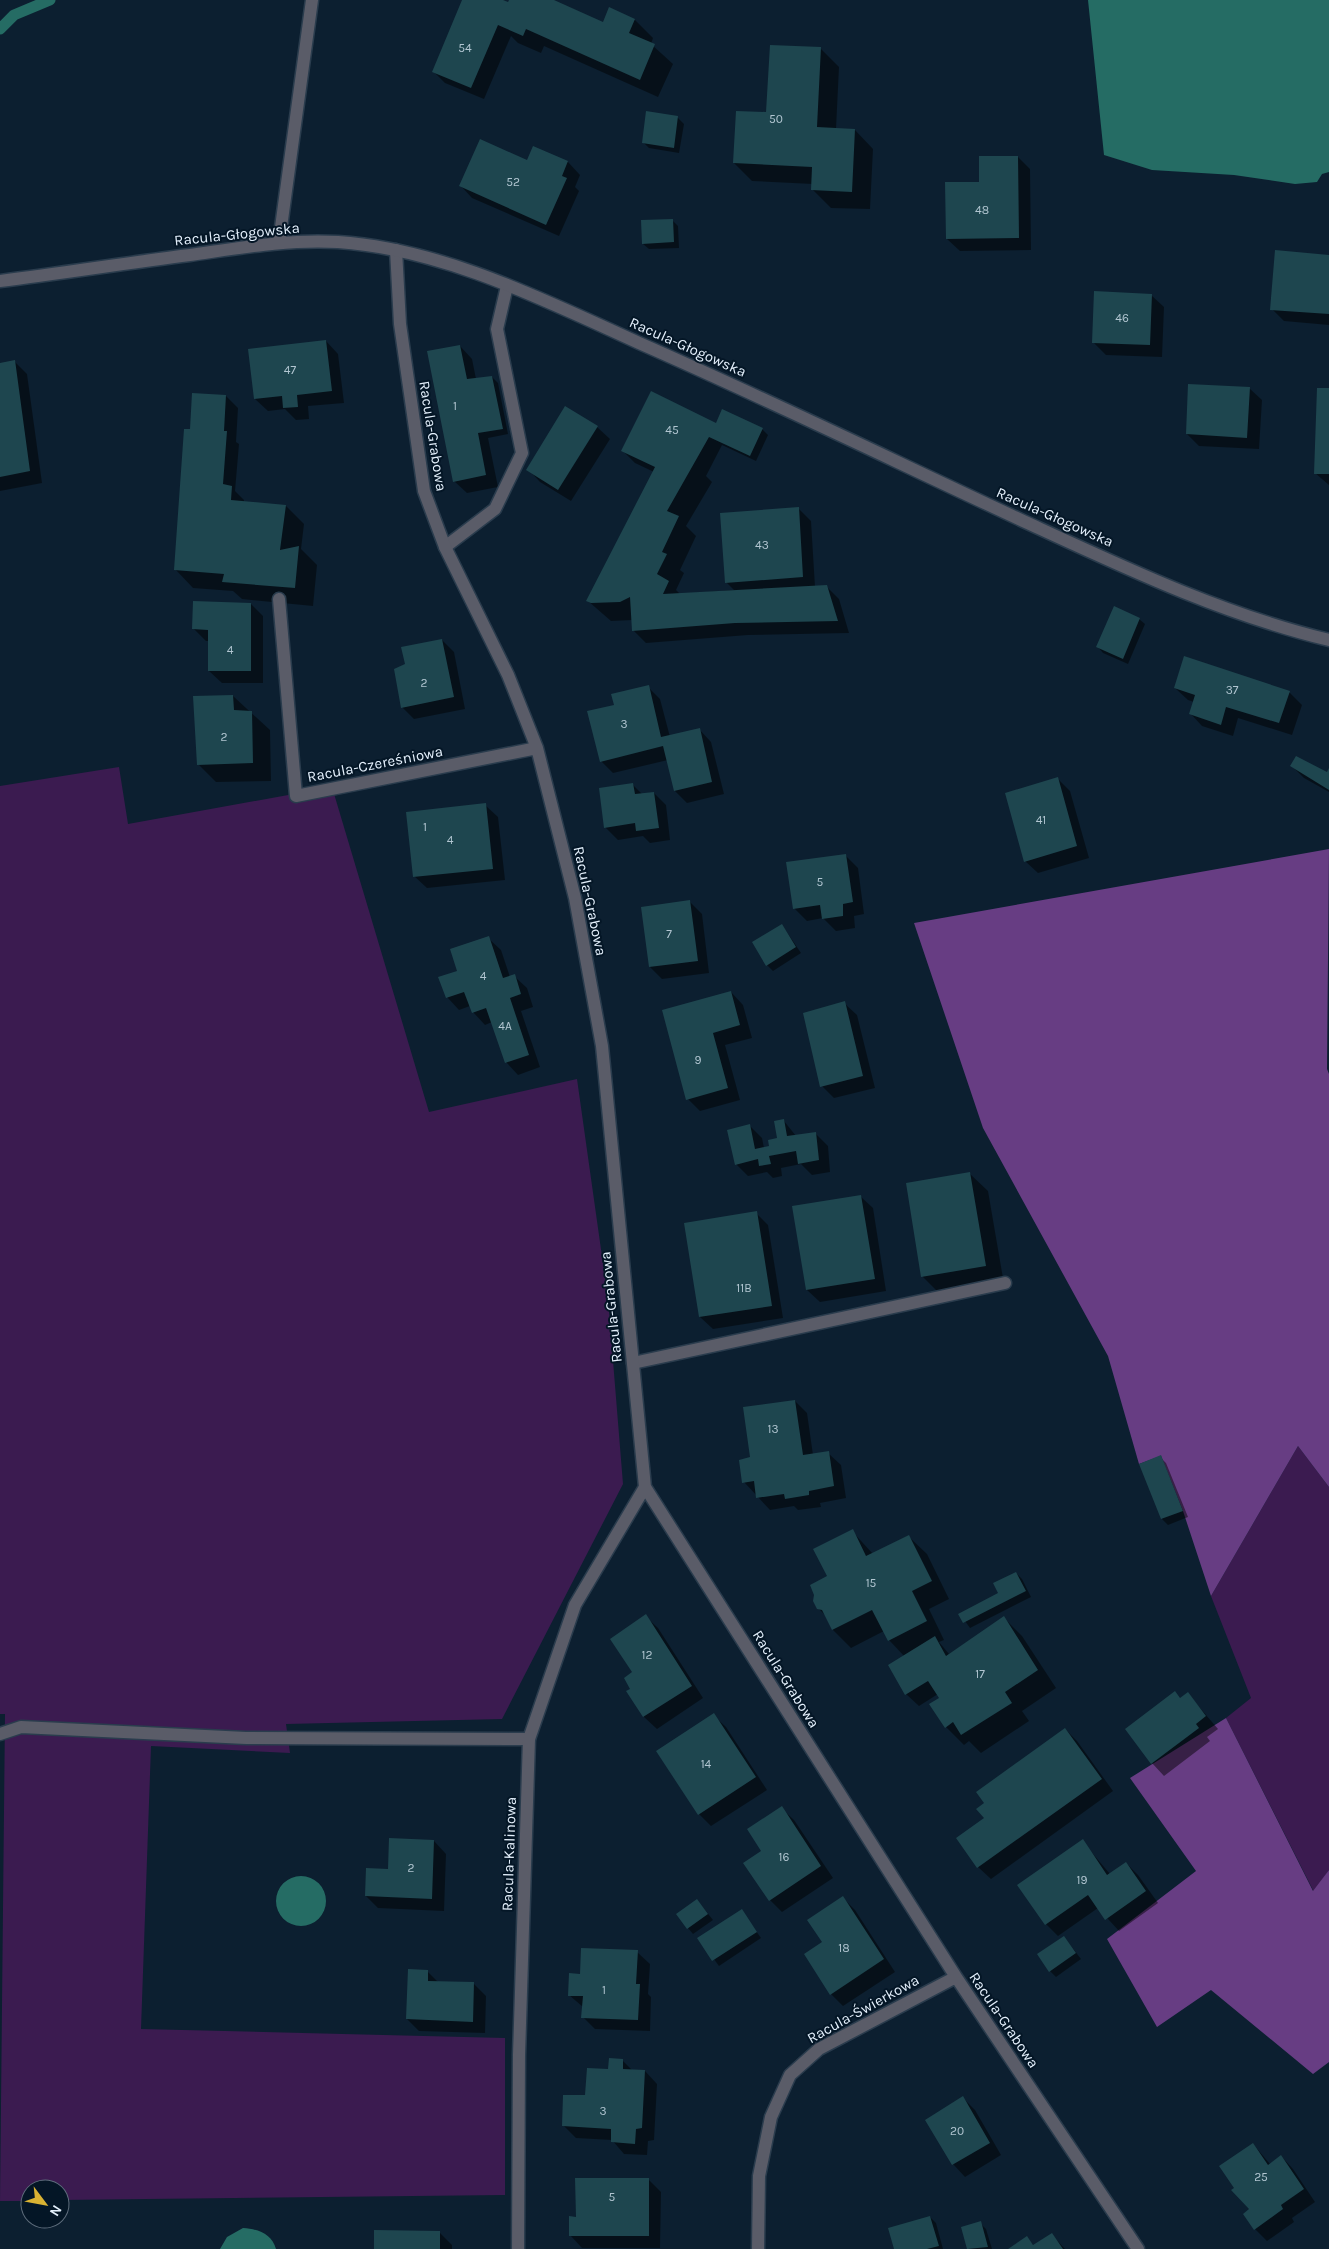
<svg xmlns="http://www.w3.org/2000/svg" width="1329" height="2249" font-family="Karla,sans-serif">
	<style>
		.green { fill: #3b1b50 }
		.forest { fill: #673d83 }
		.water { fill: #256c64 }
		.shadow { fill: #0007 }
		.lines { fill: none; stroke-linecap: round; stroke-linejoin: round }
		.stream { stroke: #256c64; stroke-width: 11 }
		.building { fill: #1e464f }
		.service-casing { stroke: #2a3c4d; stroke-width: 15 }
		.minor-casing { stroke: #2a3c4d; stroke-width: 15 }
		.tertiary-casing { stroke: #2a3c4d; stroke-width: 15 }
		.service { stroke: #5a5c68; stroke-width: 12 }
		.minor { stroke: #5a5c68; stroke-width: 12 }
		.tertiary { stroke: #5a5c68; stroke-width: 12 }
		.labels { text-anchor: middle; stroke-width: 4; stroke-linejoin: round; paint-order: stroke }
		.number-label { font-size: 12px; fill: #b2c6d1 }
		.street-label { font-size: 15px; fill: #e4f0fc; stroke: #041626 }
	</style>
	<rect width="100%" height="100%" fill="#0c1f30"/>
	<path class="green" d="M119,767L128,824L332,787L429,1112L577,1079L608,1299L623,1484L502,1719L286,1724L290,1753L151,1746L141,2029L505,2038V2195L60,2200V2189H30V2201H0L5,1714H0V786Z
		M1298,1446L1329,1487V1870L1314,1892L1226,1718L1251,1698L1211,1596Z"/>
	<path class="forest" d="M1329,849L1327,1069L1329,1074V1487L1298,1446L1211,1596L1183,1511L1161,1456L1139,1464L1108,1356L983,1128L914,923Z
		M1226,1718L1313,1891L1329,1870V2062L1313,2074L1211,1990L1157,2027L1107,1939L1196,1871L1130,1778Z"/>
	<path class="water" d="M1088,0H1329V172L1322,174L1317,182L1295,184L1234,175L1152,170L1104,155Z
		M276 1901a25 25 0 1 1 50 0a25 25 0 1 1-50 0Z
		M243,2228C258,2229 272,2234 276,2249H220L227,2237Z"/>
	<path class="shadow" d="M463,0H499L507,3L510,0H551L603,24L610,9L635,20L653,38L651,44L673,64L658,97L544,46L541,53L518,43L511,36L484,99L445,83L433,71Z
		M821,49L839,67L836,129L855,130L873,149L870,209L831,208L813,190V184L752,181L734,163Z
		M647,113L678,118L684,124L679,153L649,148L643,142Z
		M534,148L568,162L580,175L575,187L579,191L559,236L472,198L460,185L527,162Z
		M1018,157L1030,169L1031,250L960,251L947,239L980,183Z
		M672,220L678,226L679,248L649,249L643,244Z
		M1329,256V325L1284,321L1272,309Z
		M1151,295L1164,307L1162,357L1106,355L1094,343Z
		M326,341L338,354L344,403L308,406L309,419L296,420L285,409L268,411L255,399Z
		M460,346L472,359L476,379L492,377L498,383L508,434L488,438L498,487L467,493L454,481Z
		M14,361L27,374L42,483L0,491V364Z
		M1249,388L1262,400L1259,449L1199,446L1187,434Z
		M1329,389V485L1315,473Z
		M226,396L238,408L236,442L239,444L235,491L244,500V502L286,506L304,524L301,549L317,565L313,606L242,599L233,591L193,588L175,569L192,431Z
		M716,424L762,429L768,435L756,461L722,445L706,476L712,482L686,526L696,536L680,570L684,573L676,590L680,594L734,590L726,582L798,508L811,521L815,587L826,586L839,599L849,633L748,635L646,643L634,631L633,620L611,621L588,601L654,472L635,463L623,451Z
		M597,427L610,439L571,501L540,482L528,469Z
		M251,604L263,616V683H222L209,671V641H206L194,629Z
		M1139,619L1145,624L1128,664L1103,653L1098,647Z
		M442,640L454,652L465,709L414,719L402,707L406,665Z
		M1185,657L1290,693L1302,705L1292,735L1238,718L1233,736L1202,726L1190,713L1194,702L1188,700L1175,688Z
		M648,687L660,699L670,737L699,729L711,742L724,794L687,803L675,791L668,760L613,773L601,761L615,706Z
		M233,696L270,730L271,781L216,782L198,764Z
		M1292,766L1328,774L1329,771V792L1304,778Z
		M1058,779L1070,791L1089,858L1038,873L1025,861Z
		M633,785L643,795L654,793L666,805L670,840L650,843L643,836L618,840L605,827Z
		M485,805L498,817L505,880L427,888L414,876Z
		M846,856L858,868L864,914L854,916L855,928L836,931L823,918L807,921L794,908Z
		M690,902L702,914L709,973L662,979L650,967Z
		M782,925L801,953L773,971L767,965Z
		M488,938L501,950L510,977L514,976L527,988L533,1007L521,1011L540,1067L518,1075L506,1062L492,1022L485,1025L473,1012L470,1006L459,1010L447,997L459,972Z
		M731,992L743,1005L752,1038L725,1045L740,1100L700,1111L688,1099L663,1011Z
		M844,1003L857,1015L875,1088L834,1098L822,1086Z
		M784,1121L796,1136L815,1133L828,1146L830,1172L812,1175L801,1164L781,1168L782,1176L773,1178L767,1172L748,1176L736,1164L750,1126L762,1138L764,1148L770,1147L778,1139Z
		M969,1173L988,1191L1004,1284L941,1295L923,1277Z
		M860,1196L873,1208L886,1291L820,1302L807,1290L794,1207Z
		M756,1213L768,1225L783,1318L713,1329L700,1317L686,1224Z
		M795,1401L807,1413L813,1455L828,1453L841,1465L846,1498L820,1503L821,1507L798,1510L794,1506L770,1510L744,1482L751,1458Z
		M1160,1457L1166,1463L1188,1517L1168,1525L1162,1519Z
		M852,1531L873,1554L908,1536L927,1554L949,1599L929,1609L944,1640L939,1642L949,1654L1004,1618L1022,1636L1056,1688L1022,1711L1029,1721L981,1753L969,1741L964,1745L946,1727L941,1699L938,1694L919,1706L906,1694L904,1656L889,1640L884,1631L851,1648L833,1630L826,1616L818,1608L829,1577Z
		M1016,1573L1022,1579L1031,1597L970,1628L960,1614L1000,1594Z
		M645,1616L658,1628L703,1698L657,1729L644,1717L628,1691L632,1689Z
		M1188,1694L1218,1729L1207,1737L1210,1741L1164,1776L1152,1763L1181,1699Z
		M713,1715L726,1727L767,1790L711,1826L699,1814L658,1751Z
		M1065,1729L1077,1741L1113,1791L991,1879L978,1867L958,1838L985,1819Z
		M781,1808L794,1820L833,1878L782,1912L770,1900L763,1852Z
		M434,1841L446,1854L444,1911L378,1908L366,1896L390,1870Z
		M1082,1841L1110,1874L1126,1863L1138,1875L1158,1903L1119,1931L1098,1908L1058,1936L1046,1924Z
		M843,1898L855,1910L895,1972L843,2006L831,1994L823,1942Z
		M697,1900L713,1920L693,1934L688,1928Z
		M741,1910L761,1938L719,1966L699,1939Z
		M1064,1937L1081,1959L1056,1977L1050,1971Z
		M637,1952L650,1964L648,1994L651,1997L650,2031L595,2029L583,2017V2007L569,1995L581,1975Z
		M427,1971L439,1983L474,1984L486,1996L485,2033L419,2031L407,2019Z
		M622,2060L633,2071H645L657,2084L654,2140L648,2141L647,2155L624,2154L612,2140L576,2138L564,2126L587,2097Z
		M963,2098L975,2110L1001,2155L965,2177L953,2164Z
		M1253,2144L1270,2164L1281,2156L1293,2169L1315,2202L1292,2218L1294,2222L1267,2241L1255,2229L1251,2209Z
		M648,2179L661,2192L660,2248H582L570,2235L577,2218Z
		M930,2217L936,2223L943,2249H896Z
		M980,2223L986,2229L992,2249H969L963,2228Z
		M440,2233L452,2245V2249H375Z
		M1052,2235L1065,2249H1011L1026,2238L1034,2246Z"/>
	<g class="lines">
		<path class="stream" d="M0,29L14,15L50,0"/>
	</g>
	<path class="building" d="M462,0H503L508,2L509,0H554L603,22L609,7L635,19L629,33L655,44L640,80L526,29L523,36L498,25L471,88L432,72Z
		M770,45L821,47L817,127L855,129L852,192L811,190L812,167L733,163L736,111L766,112Z
		M646,111L678,116L674,148L642,143Z
		M480,139L527,160L533,146L568,161L562,176L567,178L546,225L459,186Z
		M979,156H1018L1019,238L946,239L945,182H979Z
		M673,219L674,242L642,244L641,220Z
		M1275,250L1329,255V314L1270,310Z
		M1094,291L1152,294L1150,345L1092,343Z
		M326,340L332,391L297,395L298,407L283,408L282,396L254,399L248,349Z
		M460,345L467,379L492,376L503,429L478,433L486,475L453,482L427,351Z
		M15,360L30,471L0,477V363Z
		M1188,384L1250,387L1247,438L1186,434Z
		M1317,388H1329V474H1314Z
		M651,391L716,423L722,409L763,428L750,456L709,437L667,511L679,516L662,552L667,554L657,574L669,581L663,594L827,585L838,621L735,623L632,631L630,597L620,602L591,603L586,601L655,467L621,451Z
		M192,393L226,395L224,431H227L223,484L232,486L231,500L286,505L280,550L299,546L295,588L222,582L224,574L174,570L184,429H190Z
		M565,406L598,426L558,490L526,470Z
		M799,507L803,577L725,583L720,513Z
		M193,601L251,603V671H208V630L192,629Z
		M1114,606L1140,618L1123,659L1096,647Z
		M442,639L454,697L401,708L394,669L405,664L401,647Z
		M1184,656L1290,691L1279,723L1226,707L1221,725L1189,714L1195,695L1174,688Z
		M649,685L661,737L700,728L712,782L674,791L663,746L600,762L587,711L614,705L611,694Z
		M233,695L234,710L252,711L253,763L197,765L193,696Z
		M1296,756L1327,772L1329,768V790L1290,766Z
		M1058,777L1077,846L1024,862L1005,793Z
		M633,783L635,794L654,792L659,828L636,831L635,823L604,828L599,788Z
		M486,803L493,869L413,877L406,812Z
		M846,854L853,902L843,904V916L822,919L820,905L793,909L786,862Z
		M690,900L698,961L649,967L641,907Z
		M782,924L796,947L766,966L752,942Z
		M489,936L503,978L515,974L521,994L510,998L529,1055L505,1063L486,1008L472,1013L464,992L446,998L438,977L457,971L450,949Z
		M731,991L740,1025L713,1033L728,1088L686,1100L662,1010Z
		M845,1001L863,1076L820,1087L803,1013Z
		M784,1119L787,1136L816,1132L819,1160L798,1164L796,1151L769,1156L771,1164L759,1166L758,1159L735,1165L727,1130L750,1124L755,1149L769,1146L768,1140L777,1138L774,1121Z
		M970,1172L986,1266L921,1277L906,1183Z
		M861,1195L875,1279L806,1290L792,1206Z
		M757,1211L772,1306L699,1317L684,1223Z
		M795,1400L803,1455L829,1451L834,1486L809,1491V1495L785,1499L784,1494L756,1498L754,1481L742,1483L739,1460L750,1457L743,1407Z
		M1161,1455L1183,1511L1161,1519L1139,1464Z
		M853,1529L866,1556L909,1535L932,1581L912,1591L927,1621L888,1641L872,1610L832,1630L822,1610L817,1609L813,1601L814,1595L810,1585L827,1576L813,1549Z
		M1016,1572L1026,1591L963,1623L958,1614L998,1593L993,1583Z
		M646,1614L692,1686L643,1717L626,1691L630,1689L624,1678L632,1672L610,1639Z
		M1004,1616L1038,1670L1005,1692L1012,1703L961,1735L953,1722L945,1728L929,1704L939,1698L928,1681L905,1695L888,1665L935,1636L946,1656Z
		M1175,1691L1180,1698L1188,1692L1206,1716L1196,1724L1199,1728L1151,1764L1125,1729Z
		M714,1713L756,1777L698,1815L656,1751Z
		M1065,1728L1102,1779L977,1868L956,1838L984,1818L976,1809L984,1803L976,1792Z
		M782,1806L821,1866L769,1901L743,1863L761,1851L747,1829Z
		M389,1838L434,1840L432,1899L365,1896L366,1868L388,1869Z
		M1083,1839L1107,1875L1126,1862L1146,1891L1105,1920L1088,1895L1045,1925L1017,1885Z
		M843,1896L884,1959L830,1995L804,1954L822,1942L807,1920Z
		M697,1899L708,1914L687,1929L676,1914Z
		M742,1909L757,1932L712,1961L697,1938Z
		M1064,1936L1076,1953L1049,1972L1037,1954Z
		M581,1948L638,1950L636,1984H640L638,2020L581,2018L583,1996H568L569,1973L580,1974Z
		M408,1969L428,1970V1981L474,1982L473,2022L406,2019Z
		M609,2058L623,2059V2069L645,2070L642,2128L636,2129L635,2144L611,2142V2129L562,2126L563,2095H585L587,2068L608,2069Z
		M963,2096L990,2143L952,2165L925,2120Z
		M1253,2143L1268,2165L1281,2155L1304,2189L1281,2205L1283,2209L1254,2230L1243,2214L1249,2209L1231,2190L1234,2188L1219,2166Z
		M575,2178H649V2236H569V2216L576,2217Z
		M930,2216L939,2246L927,2249H894L888,2228Z
		M981,2221L988,2247L967,2249L961,2227Z
		M374,2230L440,2231V2249H374Z
		M1052,2233L1063,2249H1008L1027,2236L1033,2245Z"/>
	<g class="lines">
		<defs>
			<path id="service" d="M279,242L312,0
				M445,547L495,509L522,453L497,329L507,286
				M633,1363L1005,1283
				M0,1734L21,1727L246,1738L529,1739"/>
			<path id="minor" d="M396,250L400,324L424,491L445,547L508,675L537,748L575,898L602,1046L645,1487L956,1977L1138,2249
				M279,599L296,796L537,748
				M518,2249L519,2055L529,1739L575,1605L645,1487
				M758,2249L759,2176L771,2117L790,2075L819,2049L956,1977"/>
			<path id="tertiary" d="M0,281C63,273 127,263 190,255C239,248 288,239 338,242C443,249 544,300 639,343C767,399 892,460 1019,519C1119,565 1221,614 1329,640"/>
		</defs>
		<use href="#service" class="service-casing"/>
		<use href="#minor" class="minor-casing"/>
		<use href="#tertiary" class="tertiary-casing"/>
		<use href="#service" class="service"/>
		<use href="#minor" class="minor"/>
		<use href="#tertiary" class="tertiary"/>
	</g>
	<g class="labels">
		<g class="number-label">
			<text x="465" y="52">54</text>
			<text x="776" y="123">50</text>
			<text x="513" y="186">52</text>
			<text x="982" y="214">48</text>
			<text x="1122" y="322">46</text>
			<text x="290" y="374">47</text>
			<text x="455" y="410">1</text>
			<text x="672" y="434">45</text>
			<text x="762" y="549">43</text>
			<text x="230" y="654">4</text>
			<text x="424" y="687">2</text>
			<text x="1232" y="694">37</text>
			<text x="624" y="728">3</text>
			<text x="224" y="741">2</text>
			<text x="1041" y="824">41</text>
			<text x="425" y="831">1</text>
			<text x="450" y="844">4</text>
			<text x="820" y="886">5</text>
			<text x="669" y="938">7</text>
			<text x="483" y="980">4</text>
			<text x="505" y="1030">4A</text>
			<text x="698" y="1064">9</text>
			<text x="744" y="1292">11B</text>
			<text x="773" y="1433">13</text>
			<text x="871" y="1587">15</text>
			<text x="647" y="1659">12</text>
			<text x="980" y="1678">17</text>
			<text x="706" y="1768">14</text>
			<text x="784" y="1861">16</text>
			<text x="411" y="1872">2</text>
			<text x="1082" y="1884">19</text>
			<text x="844" y="1952">18</text>
			<text x="604" y="1994">1</text>
			<text x="603" y="2115">3</text>
			<text x="957" y="2135">20</text>
			<text x="1261" y="2181">25</text>
			<text x="612" y="2201">5</text>
		</g>
		<g class="street-label">
			<text transform="translate(237 234) rotate(-6)" y="5">Racula-Głogowska</text>
			<text transform="translate(688 347) rotate(24)" y="5">Racula-Głogowska</text>
			<text transform="translate(433 436) rotate(81)" y="5">Racula-Grabowa</text>
			<text transform="translate(1055 517) rotate(24)" y="5">Racula-Głogowska</text>
			<text transform="translate(375 764) rotate(-11)" y="5">Racula-Czereśniowa</text>
			<text transform="translate(590 901) rotate(78)" y="5">Racula-Grabowa</text>
			<text transform="translate(611 1307) rotate(-96)" y="5">Racula-Grabowa</text>
			<text transform="translate(786 1679) rotate(58)" y="5">Racula-Grabowa</text>
			<text transform="translate(509 1854) rotate(-88)" y="5">Racula-Kalinowa</text>
			<text transform="translate(863 2009) rotate(-29)" y="5">Racula-Świerkowa</text>
			<text transform="translate(1004 2020) rotate(56)" y="5">Racula-Grabowa</text>
		</g>
	</g>
	<g transform="translate(45 2204) rotate(122)"><circle r="24" fill="#041626" stroke="#5e6d7c"/>
	<path d="M0-4L9 19L0 12L-9 19Z" fill="#dab333"/>
	<text y="-8" font-size="14" font-weight="bold" text-anchor="middle" fill="#e4f0fc">N</text>
	</g>
</svg>
